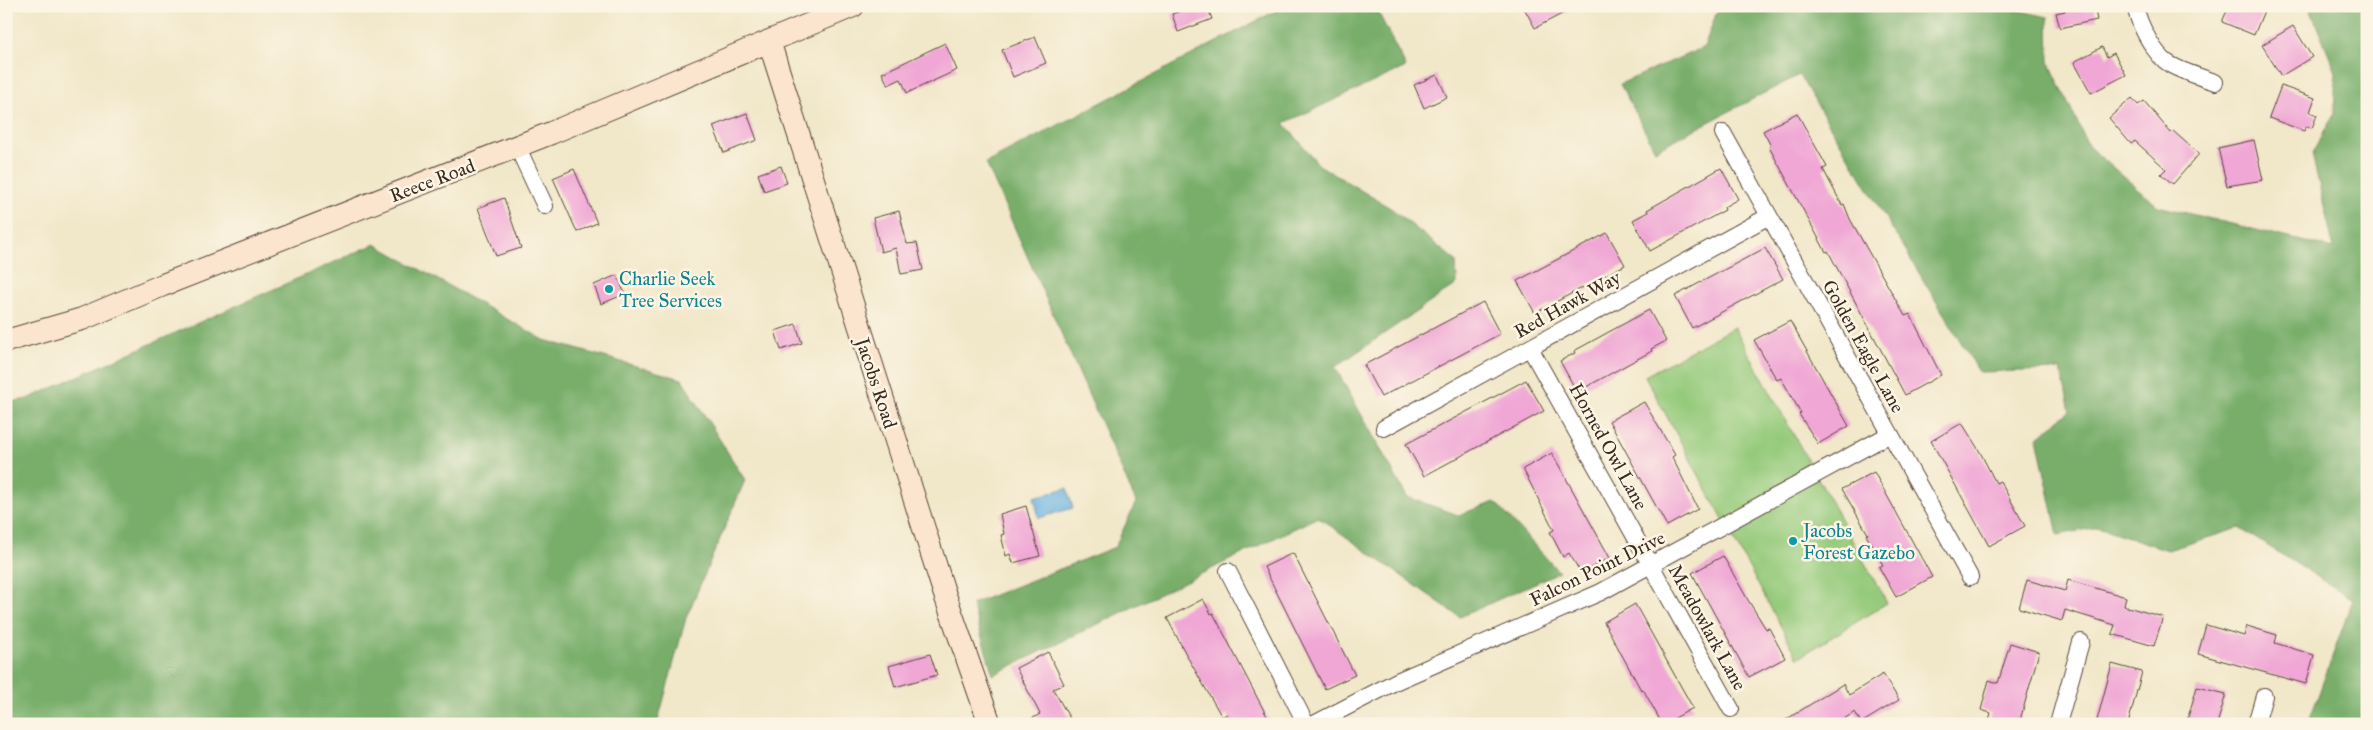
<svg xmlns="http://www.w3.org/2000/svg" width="2373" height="730" font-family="'IM FELL Great Primer',serif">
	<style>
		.green { fill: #95ca7b; stroke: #687a4c }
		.forest { fill: #78ae6b; stroke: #5a6c44 }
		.water { fill: #67b2e0; stroke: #516e7f }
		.building { fill: #f0a7d5 }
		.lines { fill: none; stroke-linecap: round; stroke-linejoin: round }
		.street-casing { stroke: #564638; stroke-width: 18 }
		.secondary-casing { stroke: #564638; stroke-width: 24 }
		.street { stroke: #fff; stroke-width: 16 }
		.secondary { stroke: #fbe5cf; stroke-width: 22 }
		.culture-dot { fill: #0f9aa8; stroke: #fcf5e5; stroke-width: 2 }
		.labels { text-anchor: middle; stroke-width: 5; stroke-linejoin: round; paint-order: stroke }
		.street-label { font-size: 19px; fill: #3b2a1e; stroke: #fcf5e5 }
		.culture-label { font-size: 19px; fill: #0d838f; stroke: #fcf5e5; text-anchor: start }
	</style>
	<rect width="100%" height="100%" fill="#fcf5e5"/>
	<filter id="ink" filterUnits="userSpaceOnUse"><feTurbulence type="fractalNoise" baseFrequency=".02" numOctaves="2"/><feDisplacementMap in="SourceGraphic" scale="10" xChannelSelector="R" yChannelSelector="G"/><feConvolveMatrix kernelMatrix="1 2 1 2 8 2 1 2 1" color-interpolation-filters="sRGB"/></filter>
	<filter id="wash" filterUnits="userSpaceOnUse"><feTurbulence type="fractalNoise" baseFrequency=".0096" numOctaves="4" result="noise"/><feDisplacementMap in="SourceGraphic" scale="20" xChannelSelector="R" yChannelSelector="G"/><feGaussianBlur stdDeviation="1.12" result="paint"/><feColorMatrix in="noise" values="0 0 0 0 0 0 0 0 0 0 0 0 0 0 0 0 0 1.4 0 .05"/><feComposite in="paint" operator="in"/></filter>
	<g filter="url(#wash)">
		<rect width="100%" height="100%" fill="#f1e7c9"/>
		<path class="green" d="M1734,327L1887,603L1798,658L1645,376Z"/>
		<path class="forest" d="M1285,6H1375L1406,67L1284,123L1319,165L1392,209L1456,261L1457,284L1335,367L1407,497L1458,515L1495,502L1559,572L1460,617L1318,517L993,675L972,604L1115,547L1136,502L986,163Z
			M1719,6H1998L2048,17L2049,62L2089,147L2158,206L2334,249L2312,154L2334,114L2336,72L2309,6H2367V724H2308L2353,599L2239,528L2168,550L2098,527L2058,535L2037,438L2070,411L2061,370L1979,372L1799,75L1655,150L1620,84L1704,47Z
			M375,244L544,340L682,379L745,480L686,618L657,724H6V403L27,399Z"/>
		<path class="water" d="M1067,488L1073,508L1039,518L1034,497Z"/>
		<g id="blocks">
			<path class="building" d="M1194,6H1207L1212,19L1178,32L1172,14Z
				M1523,6H1577L1535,28Z
				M2064,6H2094L2097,20L2060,28L2056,13L2065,11Z
				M2229,6H2266L2254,35L2222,22Z
				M2293,26L2312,57L2281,76L2262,45Z
				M1035,37L1046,63L1013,77L1002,50Z
				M945,43L957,70L907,93L901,79L888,85L882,73Z
				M2102,47L2107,57L2114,53L2126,75L2091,93L2074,62Z
				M1437,75L1447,97L1424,108L1414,85Z
				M2281,86L2315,98L2310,112L2317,115L2312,128L2306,126L2304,131L2269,118Z
				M2132,98L2138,105L2144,101L2171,133L2173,131L2199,154L2173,184L2161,174L2166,169L2135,141L2131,144L2109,118Z
				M747,113L757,140L724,153L713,126Z
				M1797,113L1827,167L1823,169L1842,205L1844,204L1850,219L1905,316L1910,314L1941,375L1905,395L1828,251L1826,252L1769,147L1771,146L1763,131Z
				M2254,140L2263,180L2227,186L2218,148Z
				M781,166L787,183L764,191L758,174Z
				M1721,168L1738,199L1724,207L1725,210L1650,251L1633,220L1648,212L1647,210Z
				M574,169L597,223L577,232L553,178Z
				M504,198L521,248L496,256L478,208Z
				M899,211L907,244L917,243L923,270L901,274L896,248L881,252L873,218Z
				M1607,233L1625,265L1535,313L1517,281Z
				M1765,248L1783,279L1692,328L1675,296Z
				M617,275L625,294L601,304L594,285Z
				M1483,302L1500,334L1381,397L1364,365Z
				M1649,310L1666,341L1651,349L1652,351L1577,392L1560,361L1575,353L1574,351Z
				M1790,321L1849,426L1818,444L1799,414L1801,413L1781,378L1777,380L1754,340Z
				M796,324L802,343L781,350L775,331Z
				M1526,380L1544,411L1424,476L1406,444Z
				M1644,402L1675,455L1672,457L1698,509L1667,526L1609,421Z
				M1962,423L1980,452L1996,483L2000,481L2025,526L1989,546L1931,441Z
				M1552,453L1610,558L1581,573L1569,553L1563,557L1550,532L1554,530L1523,469Z
				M1874,472L1932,577L1896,597L1879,567L1883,565L1866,535L1868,534L1842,489Z
				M1026,506L1040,556L1013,563L1010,554L1006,556L1001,535L1004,534L1000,514Z
				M1293,553L1355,675L1325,689L1264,567Z
				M1723,556L1748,600L1766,629L1769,628L1785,658L1749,677L1692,573Z
				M2027,580L2065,591L2068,580L2126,597L2124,606L2163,617L2154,646L2112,634L2115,625L2065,610L2062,621L2019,608Z
				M1203,599L1211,614L1213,613L1271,724H1232L1227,714L1222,717L1188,658L1167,618Z
				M1635,604L1693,708L1664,724H1662L1643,689L1641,690L1604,622Z
				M2206,625L2244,636L2247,626L2277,635L2275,643L2314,655L2306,684L2198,654Z
				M2010,643L2039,652L2019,724H1988L1991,713L1981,710L1989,680L1998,683Z
				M1048,652L1064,684L1053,689L1073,724H1023L1040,714L1016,668Z
				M930,654L937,675L895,687L889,666Z
				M2112,664L2142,672L2128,724H2096Z
				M1883,674L1899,700L1861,723L1855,712L1836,724H1779L1843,684L1849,695Z
				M2197,687L2226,694L2217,724H2186Z"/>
		</g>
	</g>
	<g filter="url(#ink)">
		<use href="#blocks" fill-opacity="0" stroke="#564638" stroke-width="1"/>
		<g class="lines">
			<defs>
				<path id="street" d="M2135,6C2139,24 2154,56 2171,65C2184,72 2200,77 2215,82
					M1723,133L1970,577
					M517,146L545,206
					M1530,348L1731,709
					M1384,428L1769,216
					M1228,571L1306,724
					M1314,724L1397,681L1601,592L1890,434
					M2058,724L2081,642
					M2256,724L2264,696"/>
				<path id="secondary" d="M769,41L945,595L990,724
					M6,341L82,319L163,285L551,133L853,6"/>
			</defs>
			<use href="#street" class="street-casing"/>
			<use href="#secondary" class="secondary-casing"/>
			<use href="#street" class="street"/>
			<use href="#secondary" class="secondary"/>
		</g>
	</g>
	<g class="culture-dot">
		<circle cx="609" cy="289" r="5"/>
		<circle cx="1793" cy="541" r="5"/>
	</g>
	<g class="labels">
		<g class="street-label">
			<text transform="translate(432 180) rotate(-21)" y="7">Reece Road</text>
			<text transform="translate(1567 304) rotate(-29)" y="7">Red Hawk Way</text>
			<text transform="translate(1864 346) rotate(61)" y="7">Golden Eagle Lane</text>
			<text transform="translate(877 383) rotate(72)" y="7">Jacobs Road</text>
			<text transform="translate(1609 446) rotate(61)" y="7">Horned Owl Lane</text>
			<text transform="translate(1597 568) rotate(-26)" y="7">Falcon Point Drive</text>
			<text transform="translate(1708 627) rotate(61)" y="7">Meadowlark Lane</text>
		</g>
		<g class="culture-label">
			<text x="619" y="285">Charlie Seek<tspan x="619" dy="22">Tree Services</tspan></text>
			<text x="1803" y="537">Jacobs<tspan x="1803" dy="22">Forest Gazebo</tspan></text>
		</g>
	</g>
	<rect width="2373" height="730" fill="none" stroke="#fcf5e5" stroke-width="25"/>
</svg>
